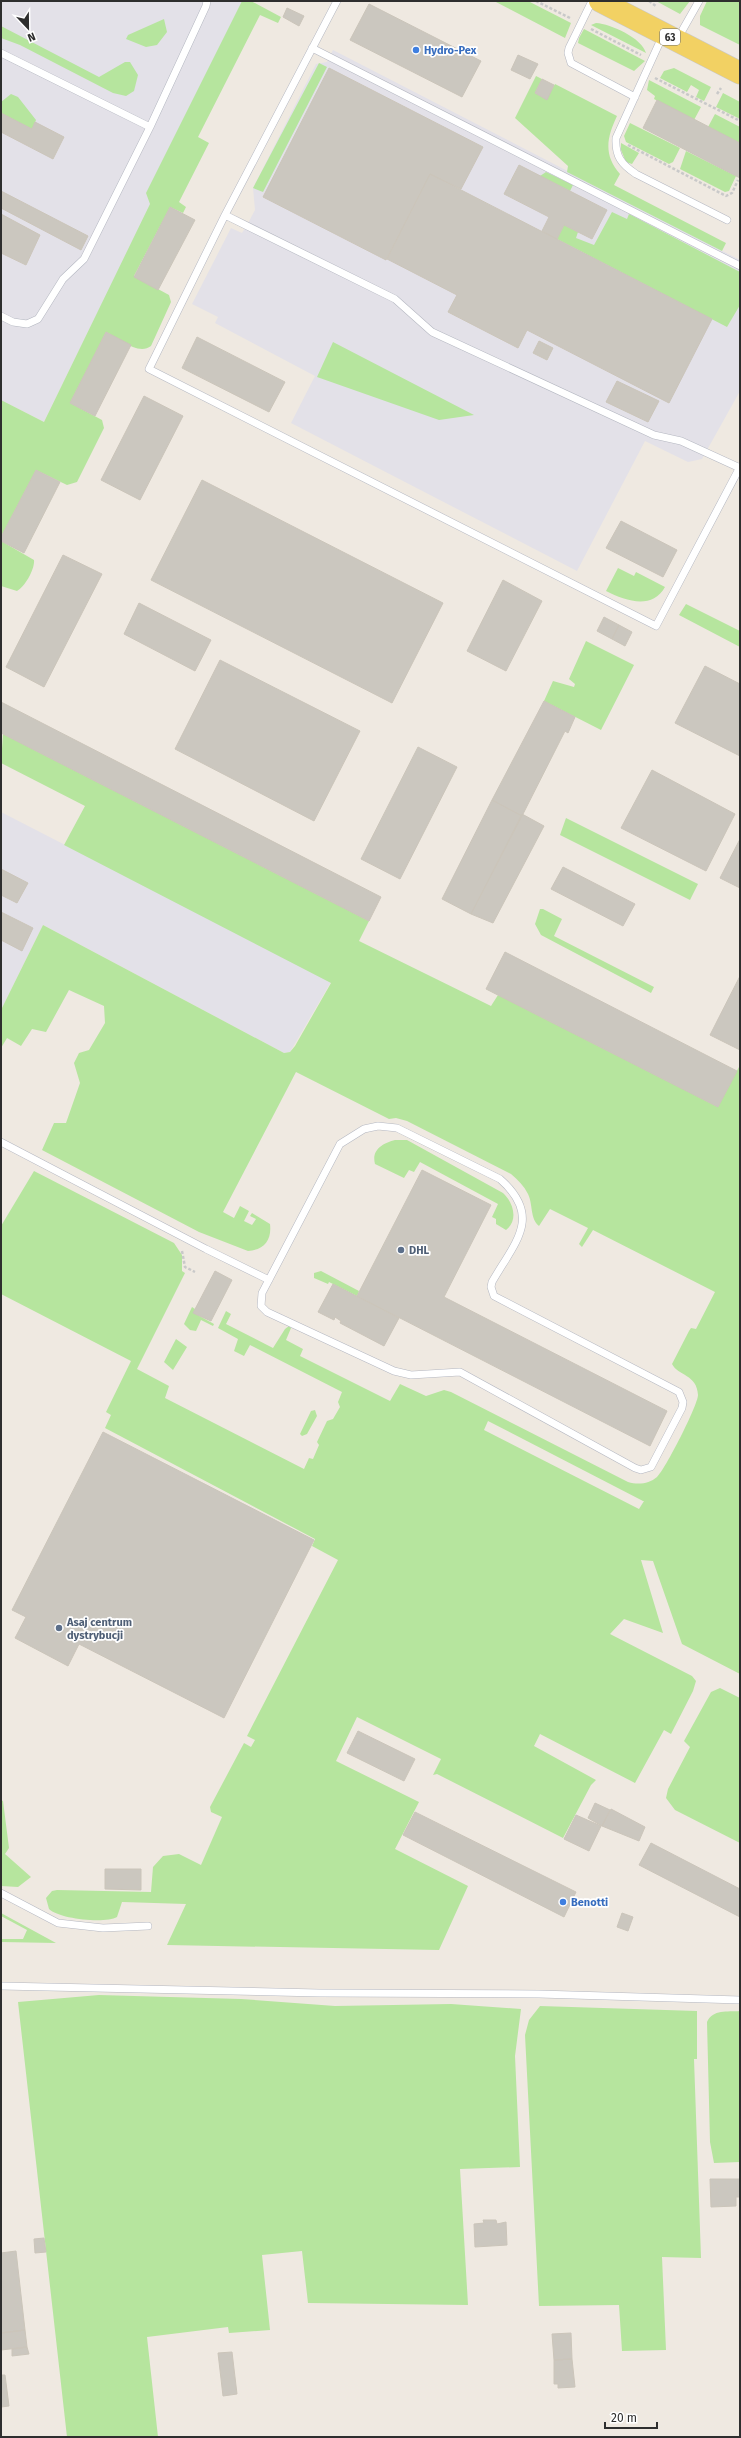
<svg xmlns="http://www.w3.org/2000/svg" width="741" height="2438" font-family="'Fira Sans',sans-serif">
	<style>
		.industrial { fill: #e3e1e8 }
		.green { fill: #b6e59e; fill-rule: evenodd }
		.building { fill: #cbc7bf; stroke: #cbc5ba }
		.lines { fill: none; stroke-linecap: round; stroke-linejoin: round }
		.lane-casing { stroke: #b4b7c1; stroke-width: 8 }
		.primary-casing { stroke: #c9c9c9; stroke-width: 23 }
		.path { stroke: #c9c9c9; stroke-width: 2.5; stroke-dasharray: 3 2; stroke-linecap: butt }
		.lane { stroke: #fff; stroke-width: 7 }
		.primary { stroke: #f2d163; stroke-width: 22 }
		.shop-dot { fill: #3f7fe0; stroke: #fff; stroke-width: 1.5 }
		.service-dot { fill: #5c6f8a; stroke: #fff; stroke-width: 1.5 }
		.labels { text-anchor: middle; stroke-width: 3.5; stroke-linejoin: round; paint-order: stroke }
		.shield { fill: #fff; stroke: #6d6d6d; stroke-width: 1 }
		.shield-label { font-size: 10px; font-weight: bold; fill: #2e2e2e }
		.shop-label { font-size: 11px; font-weight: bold; fill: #366cbe; stroke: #fff; text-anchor: start }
		.service-label { font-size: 11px; font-weight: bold; fill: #4e5e75; stroke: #fff; text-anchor: start }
	</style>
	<rect width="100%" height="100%" fill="#efe9e1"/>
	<path class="industrial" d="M1,1H250L44,422L1,400Z
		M333,50L740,260V391L702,459L688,462L645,441L577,571L291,423L315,376L215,323L218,317L192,304L231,228L242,233L247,225L255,210L253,188L316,64L327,62Z
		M1,812L331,982L290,1052L284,1053L43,925L1,1010Z"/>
	<path class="green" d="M242,1H251L281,17L278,23L260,15L198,137L209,143L179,202L186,207L183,213L170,207L134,276L169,295L171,302L151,346C138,356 119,338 106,332L70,403L102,420L104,428L77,482L67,485L36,470L1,537V400L44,422L150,204L146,193Z
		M494,1H528L571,23L565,38Z
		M656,1H690L680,14Z
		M707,1H740V45L700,25V16Z
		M164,19L167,32L157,45L146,47L126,39L128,35Z
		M596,23C611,24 642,38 646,53L591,25Z
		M1,26L99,77L125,62H130L138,75L134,91L126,96L113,93L20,45L1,38Z
		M584,29L645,61L634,71L578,43L579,38Z
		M319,63L327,67L263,192L253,188Z
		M674,68L711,87L704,101L696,97L699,90L691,85L687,92L660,78L664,71Z
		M536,76L542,79L535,93L546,99L555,84L617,116C607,137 603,155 620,174L614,185L726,243L722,251L567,172L568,166L515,118Z
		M649,80L701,107L694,120L654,99L655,96L647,90Z
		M723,93L740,102V119L716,107Z
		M11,94L18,97L36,120L32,129L1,113V102Z
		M715,114L740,127V143L708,127Z
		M630,123L680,148L673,162L669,164L626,142L624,136Z
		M621,143L639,153L632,164L626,162L621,150Z
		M686,151L736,176L729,191L725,192L680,169Z
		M546,172L573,185L570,191L540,176Z
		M612,212L627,219L629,214L740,272V305L727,327L557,239L564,225L578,232L576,238L594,245Z
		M333,342L474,415L439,420L317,377Z
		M1,541L34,560C35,569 25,587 17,591L1,586Z
		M618,568L634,576L636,572L665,587C652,610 626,601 606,591Z
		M686,604L740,631V647L679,615Z
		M586,641L634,665L601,730L544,701L553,681L574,687L575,684L569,679Z
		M3,734L369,921L359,941L491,1006L498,995L718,1107L740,1065V1674L682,1644L653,1561L641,1560L663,1633L624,1619L610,1634L692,1676L696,1681L693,1691L671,1734L664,1730L635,1783L540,1734L534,1746L596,1780L591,1785L563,1838L437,1774L433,1775L441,1759L357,1717L336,1761L419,1802L395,1849L468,1886L439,1950L167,1945L186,1904L122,1902L117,1917C105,1924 59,1919 49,1909L46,1898L52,1891L57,1890L151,1892L153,1867L163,1856L179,1854L201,1865L222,1817L211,1812L210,1807L244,1743L251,1747L255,1740L247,1736L338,1560L312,1546L315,1539L105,1428L111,1415L106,1412L131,1361L1,1294V1226L34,1171L174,1243L182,1255V1271L185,1273L137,1369L169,1386L165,1398L304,1469L309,1458L313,1459L319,1445L317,1442L327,1421L333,1419L340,1407L338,1402L342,1392L250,1345L244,1356L234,1351L238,1339L218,1328L226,1311L231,1314L226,1324L273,1348L285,1329L289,1326L291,1328L286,1340L303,1349L300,1356L390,1401L400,1384L426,1396L444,1390L451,1392L628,1482C638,1485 649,1484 657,1477C665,1470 698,1405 698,1395C697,1374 678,1376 672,1364L689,1331L691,1328L696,1329L715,1292L593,1230L582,1247L579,1244L588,1228L550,1209L539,1226C530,1219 533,1204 528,1194C524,1186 518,1180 511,1174L407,1121L396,1118L389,1119L296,1072L223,1212L234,1218L240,1206L249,1211L244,1221L252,1225L256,1219L250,1216L252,1213L270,1224C272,1240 264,1250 248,1251L199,1232L42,1150L54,1123H66L80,1083L74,1063L79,1053L89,1050L105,1023L104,1006L69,990L46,1032L32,1029L21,1046L7,1038L1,1048V1010L43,925L284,1053L290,1052L295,1046L331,983L64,845L85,806L1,763ZM488,1421L643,1501H644L639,1509L484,1430Z
		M566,818L698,884L690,900L560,835Z
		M540,909H543L562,919L554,936L654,987L651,993L541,935L535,924Z
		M395,1140H407L503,1193C513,1202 519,1220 506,1230L496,1224V1219L492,1217L498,1204L420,1162L414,1172L409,1170L404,1178L375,1164C371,1149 384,1143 395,1140Z
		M321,1271L359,1291L357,1296L329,1282L328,1284L314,1278V1273Z
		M192,1307L195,1309L194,1313L214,1324L213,1326L201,1320L196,1331L190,1330L184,1324Z
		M176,1339L187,1347L173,1370L164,1362Z
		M315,1410L317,1416L307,1434L302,1436L300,1434L311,1411Z
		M720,1688L740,1698V1843L675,1810L666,1798L668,1789L690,1747L684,1741L711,1692Z
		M1,1800L3,1801L9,1848L5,1854L31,1877L18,1887L1,1886Z
		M1,1913L56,1943L1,1942V1939H23L27,1930L1,1916Z
		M99,1995L241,1999L335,2006L451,2004L521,2009L515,2056L520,2167L460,2169L468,2305L308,2303L302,2251L262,2255L270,2330L229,2333L228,2327L147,2337L158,2437H67L18,2002Z
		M540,2006L697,2011V2059H694L701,2258L662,2257L666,2350L622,2351L619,2305L539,2306L525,2035L529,2020Z
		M740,2011V2162L714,2163L710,2142L707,2022C713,2009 727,2012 740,2011Z"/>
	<path class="building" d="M369,4L481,61L462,97L350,40Z
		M287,8L304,16L299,26L283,17Z
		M518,55L538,64L530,79L511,70Z
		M329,68L483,147L461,189L430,174L386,260L263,197Z
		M542,79L554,85L547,100L535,93Z
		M657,100L740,143V178L643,128Z
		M1,113L32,129L35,122L64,137L53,159L1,132Z
		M519,165L607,210L592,239L564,225L557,239L542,231L549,217L504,194Z
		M430,174L712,319L669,403L527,330L518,348L448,312L457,295L387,259Z
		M1,191L88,236L81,250L1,208Z
		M170,207L195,220L158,290L134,277Z
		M1,214L40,235L26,265L1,253Z
		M106,332L131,345L95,416L70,403Z
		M197,337L285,382L269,412L182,368Z
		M539,341L553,348L547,360L533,353Z
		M617,381L659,401L648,422L606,402Z
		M144,396L183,416L140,500L101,480Z
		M36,470L60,482L24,553L1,541V537Z
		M202,480L443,603L392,703L151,580Z
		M621,521L677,550L663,577L606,548Z
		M63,555L102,574L44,687L6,667Z
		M503,580L542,601L506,671L467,651Z
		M139,603L211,640L195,671L124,634Z
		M604,617L619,625L612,639L597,631Z
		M619,625L632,632L625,646L612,639Z
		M220,660L360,731L314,821L175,749Z
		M705,666L740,684V756L675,723Z
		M544,701L575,717L568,733L565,731L522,816L492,800Z
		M1,702L381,897L369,921L1,733Z
		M418,747L457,767L400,879L361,859Z
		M652,770L735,814L706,871L621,828Z
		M492,800L522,816L471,914L442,899Z
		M522,814L544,826L493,923L471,914Z
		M740,839V888L720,878Z
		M563,867L635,904L623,926L551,889Z
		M1,869L28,883L17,903L1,895Z
		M1,912L33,928L22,951L1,940Z
		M505,952L737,1071L718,1107L486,989Z
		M740,976V1050L710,1035Z
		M422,1170L491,1205L444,1297L667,1411L650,1446L357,1296Z
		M215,1271L232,1280L211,1321L193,1313Z
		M333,1284L399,1318L384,1346L340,1323L341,1321L335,1317L334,1320L318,1312Z
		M103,1432L314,1540L224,1718L79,1644L68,1666L15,1638L26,1617L12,1610Z
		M358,1731L415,1759L404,1781L347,1753Z
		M595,1803L610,1810L602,1826L588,1818Z
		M611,1809L645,1827L639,1841L602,1826Z
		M415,1812L576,1892L564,1917L403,1835Z
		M576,1815L601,1826L589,1851L564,1839Z
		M651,1843L740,1889V1917L639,1865Z
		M105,1869H141V1890L105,1889Z
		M622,1913L633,1917L628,1931L617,1927Z
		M710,2179H740V2197H736V2206L711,2207Z
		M483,2220H496L497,2224L506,2222L507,2245L475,2247L474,2224L484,2223Z
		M44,2238L46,2252L35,2253L34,2239Z
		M16,2251L25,2330L1,2333V2253Z
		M25,2330L27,2347L1,2350V2333Z
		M571,2333L572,2359L554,2360L552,2334Z
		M27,2347L29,2354L12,2356V2349Z
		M232,2352L237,2394L223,2396L218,2353Z
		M572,2359L575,2387L558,2388V2384H554V2360Z
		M1,2375H5L9,2406L1,2407Z"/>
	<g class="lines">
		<defs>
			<path id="lane" d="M337,1L225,215L149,369L656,626L740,467
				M592,1L569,48L568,53L571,63L635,97
				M663,35L616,138C615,156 621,164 636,174L727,220
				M678,38L699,1
				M312,48L740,266
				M1,53L150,127
				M225,215L395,299L432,332L654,435L681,441L740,468
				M1,316L13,322L27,324L38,319L63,279L84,259L150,127L206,6L207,1
				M378,1126L397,1128L500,1179C543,1217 515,1242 492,1282L491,1287L494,1296L679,1392L683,1402L682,1408L651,1467L641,1470L635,1468L460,1372L411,1375L394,1371L267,1312L261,1306L262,1293L340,1144L364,1129Z
				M1,1142L206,1249L269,1280
				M1,1893L58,1923L103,1928L148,1926
				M1,1986L319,1993L539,1994L740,2000"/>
			<path id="primary" d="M600,1L740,73"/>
		</defs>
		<use href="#lane" class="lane-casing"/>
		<use href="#primary" class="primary-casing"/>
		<path class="path" d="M536,1L570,18
			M649,1L656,6
			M591,29L641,55
			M655,78L740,121
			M717,94L721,88
			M628,145L726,196L732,193L738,180
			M182,1251L185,1267L195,1272"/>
		<use href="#lane" class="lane"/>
		<use href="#primary" class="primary"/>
	</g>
	<g class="shop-dot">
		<circle cx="416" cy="50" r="4"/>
		<circle cx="563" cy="1902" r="4"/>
	</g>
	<g class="service-dot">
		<circle cx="401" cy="1250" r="4"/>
		<circle cx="59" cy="1628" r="4"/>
	</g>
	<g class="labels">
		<rect class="shield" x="660" y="29" width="20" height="16" rx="3"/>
		<g class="shield-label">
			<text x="670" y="41">63</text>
		</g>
		<g class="shop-label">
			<text x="424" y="54">Hydro-Pex</text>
			<text x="571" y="1906">Benotti</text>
		</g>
		<g class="service-label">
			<text x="409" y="1254">DHL</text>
			<text x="67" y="1626">Asaj centrum<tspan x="67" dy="13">dystrybucji</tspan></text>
		</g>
	</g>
	<rect width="741" height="2438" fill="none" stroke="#2e2e2e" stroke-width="4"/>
	<g transform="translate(28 28) rotate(158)" stroke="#ffffff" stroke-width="3" paint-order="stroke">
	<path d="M0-3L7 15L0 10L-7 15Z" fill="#2e2e2e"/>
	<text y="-6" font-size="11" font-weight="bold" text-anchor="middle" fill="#2e2e2e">N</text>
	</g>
	<path d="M605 2422v6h52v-6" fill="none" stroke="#2e2e2e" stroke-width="2"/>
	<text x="611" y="2422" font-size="12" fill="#2e2e2e" stroke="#ffffff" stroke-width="3" paint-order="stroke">20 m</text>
</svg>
